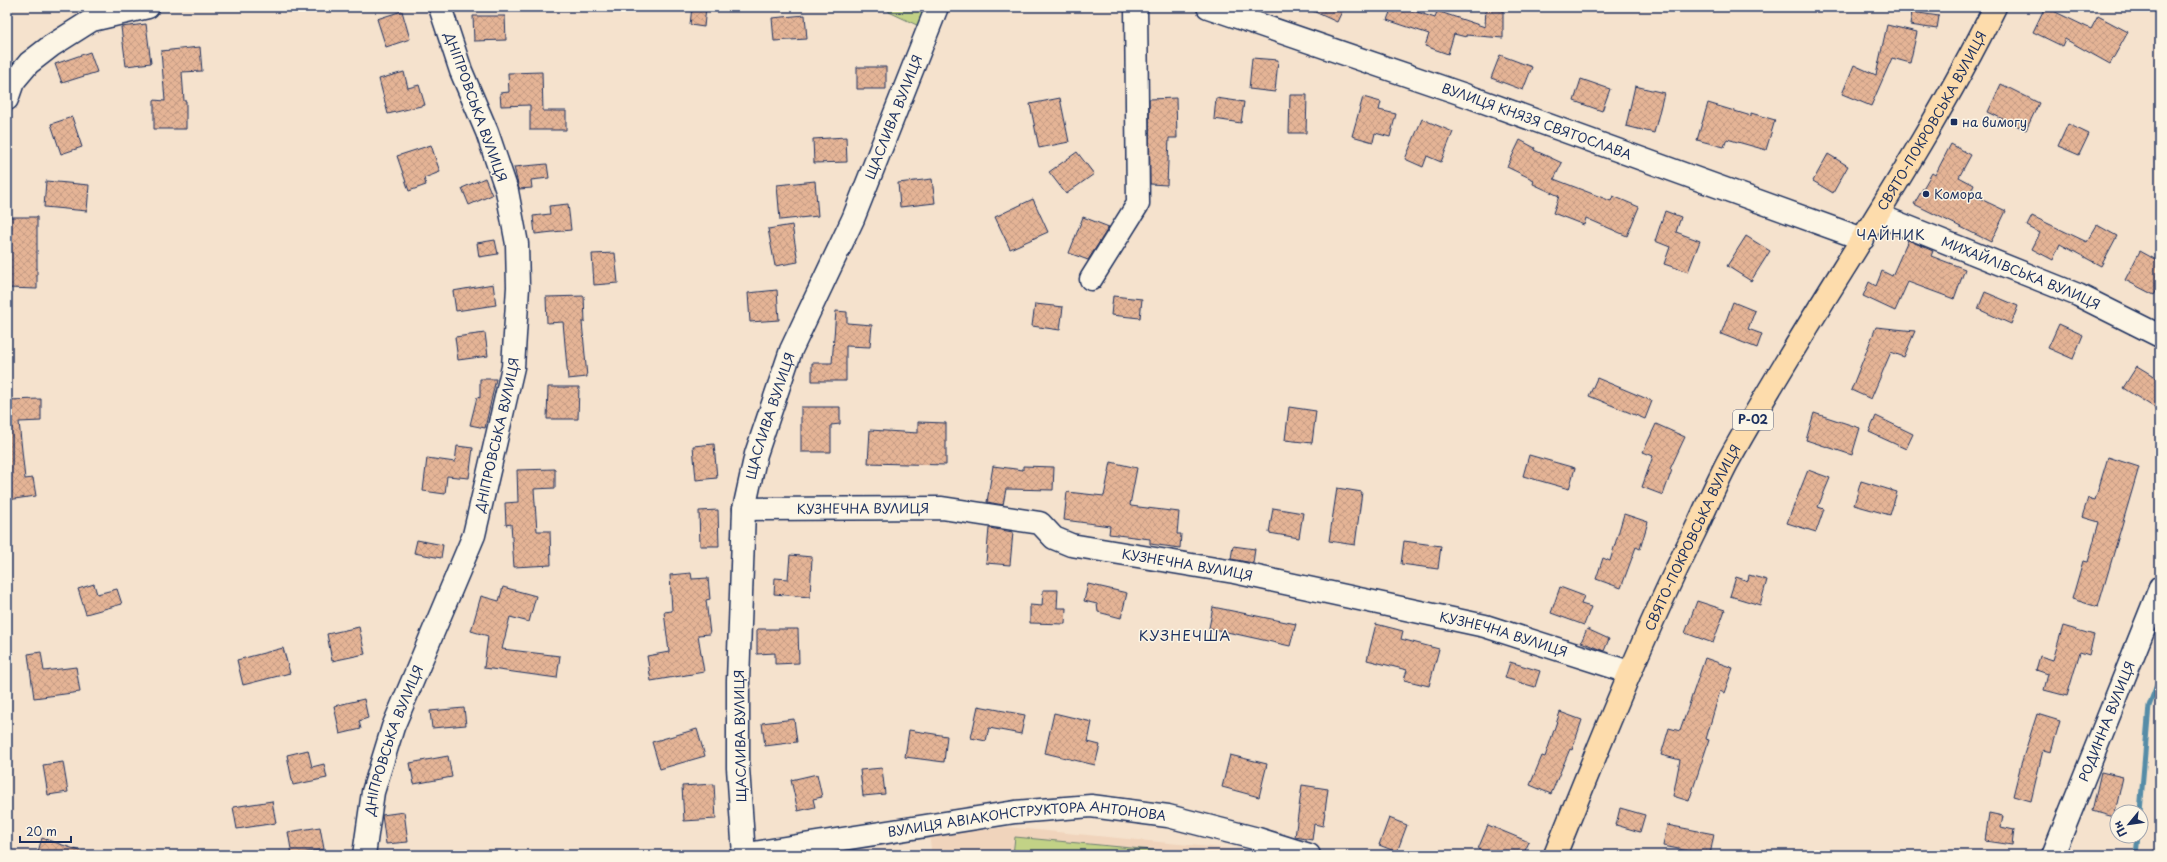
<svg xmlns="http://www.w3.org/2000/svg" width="2167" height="862" font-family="'Playpen Sans',sans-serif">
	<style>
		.built { fill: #f0d4bc }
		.park { fill: #c2d286; stroke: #6e8072 }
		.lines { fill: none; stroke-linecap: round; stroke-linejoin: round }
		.stream { stroke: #558ca7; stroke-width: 5 }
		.building { fill: url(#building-cross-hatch); stroke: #1b2f5e }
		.minor-casing { stroke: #1b2f5e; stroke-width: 25 }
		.major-casing { stroke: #1b2f5e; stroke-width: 25 }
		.minor { stroke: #fcf5e5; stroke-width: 22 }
		.major { stroke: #fddcac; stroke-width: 22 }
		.poi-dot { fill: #1b2f5e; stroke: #fcf5e5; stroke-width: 1.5 }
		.labels { text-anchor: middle; stroke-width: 3; stroke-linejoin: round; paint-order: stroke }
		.shield { fill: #fcf5e5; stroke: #5e6a86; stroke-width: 1 }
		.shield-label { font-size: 12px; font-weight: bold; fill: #1b2f5e }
		.street-label { font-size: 13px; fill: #1b2f5e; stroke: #fcf5e5 }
		.poi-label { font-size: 13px; fill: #1b2f5e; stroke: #fcf5e5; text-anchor: start }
		.neighbourhood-label { font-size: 14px; letter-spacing: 1px; fill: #1b2f5e; stroke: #fcf5e5 }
	</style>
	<defs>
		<pattern id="building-cross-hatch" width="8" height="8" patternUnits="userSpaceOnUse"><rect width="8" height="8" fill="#e5b496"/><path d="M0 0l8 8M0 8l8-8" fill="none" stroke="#c49b84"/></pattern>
	</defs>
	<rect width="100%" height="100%" fill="#f5e2cd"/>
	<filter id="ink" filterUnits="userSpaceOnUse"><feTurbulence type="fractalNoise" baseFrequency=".025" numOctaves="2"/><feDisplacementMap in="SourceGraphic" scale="8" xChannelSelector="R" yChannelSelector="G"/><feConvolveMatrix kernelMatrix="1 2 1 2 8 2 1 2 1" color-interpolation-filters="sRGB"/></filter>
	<g filter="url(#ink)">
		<path class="built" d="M1007,827L1271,853L1277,855H932L929,835Z"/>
		<path class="park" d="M888,7H926L919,26L889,12Z
			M1015,837L1163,851V855H1013Z"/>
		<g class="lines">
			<path class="stream" d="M2140,812L2149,706L2160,677
				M2136,855L2138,836"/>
		</g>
		<path class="building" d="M692,7H706L704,27L690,25Z
			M1304,7H1344L1337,22Z
			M1392,7H1402L1435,18L1437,11L1485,27L1486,7H1503V38L1466,35V37L1454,34L1448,54L1425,46L1429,34L1387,20Z
			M2045,7L2091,29L2098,16L2128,32L2110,64L2065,39L2062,46L2033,32Z
			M402,11L410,39L386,47L377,19Z
			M1912,12L1939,16L1937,29L1910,25Z
			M805,15L807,39L774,41L772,18Z
			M473,16H505L506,40L474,41Z
			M146,24L151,63L126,66L121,27Z
			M1887,25L1917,32L1910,63L1892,58L1871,106L1842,94L1854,65L1876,75Z
			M200,47L202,71L182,72L184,101H186V129H154V100L165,101L161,51Z
			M90,52L97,72L62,83L55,64Z
			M1500,55L1532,67L1523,90L1491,78Z
			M1252,58L1278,60L1275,92L1249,89Z
			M857,67H886V89H857Z
			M404,72L408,88L419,85L425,105L388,114L379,79Z
			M542,72L543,111H566V130H530V105L501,106L500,93L509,92L508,73Z
			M1581,79L1610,89L1602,111L1574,101Z
			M2001,84L2039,103L2026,130L1988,112Z
			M1635,86L1664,93L1654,133L1626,126Z
			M1290,95H1307L1306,133H1289Z
			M1363,97L1381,102L1379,110L1396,114L1390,137L1375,133L1373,142L1352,136Z
			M1060,98L1069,142L1039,148L1030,104Z
			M1176,98L1177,138H1169L1167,185L1150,184L1149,99Z
			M1216,98L1244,102L1241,123L1214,119Z
			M1708,103L1751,116V113L1775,120L1766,150L1727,139L1724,147L1697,140Z
			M72,117L82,147L61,154L51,124Z
			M1422,119L1453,132L1441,162L1427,156L1423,167L1405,159Z
			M2068,124L2089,134L2079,155L2058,146Z
			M846,137L847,162L814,163L813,139Z
			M1520,140L1535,148L1534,150L1562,163L1554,179L1611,201L1613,196L1639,207L1627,236L1586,218L1584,225L1553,213L1559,196L1533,184L1534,180L1507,167Z
			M1951,144L1971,155L1959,177L1974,185L1970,194L2006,211L1991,242L1914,204L1932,173L1935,175Z
			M431,145L440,172L424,178L426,185L409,191L397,156Z
			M1077,152L1094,174L1066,194L1049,172Z
			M1828,154L1848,166L1833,193L1813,181Z
			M547,164L549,178L531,180L532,188L519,189L514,167Z
			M485,178L492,195L469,205L462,188Z
			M932,179L935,203L900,207L898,183Z
			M46,181L89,185L87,211L44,207Z
			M815,181L818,216L780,220L777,185Z
			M1033,199L1048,232L1010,249L995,217Z
			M568,204L571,230L535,234L533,216L550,214L549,206Z
			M1665,211L1681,217L1676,232L1700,241L1688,272L1664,264L1670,247L1655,241Z
			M2032,216L2087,242L2097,225L2117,236L2101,266L2060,244L2053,260L2032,249L2040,233L2027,226Z
			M7,217H37V289L7,288Z
			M1083,217L1109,227L1088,260L1069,253Z
			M792,225L798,262L775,266L768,229Z
			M1746,236L1770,251L1751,281L1727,266Z
			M495,240L498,254L479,257L477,243Z
			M1908,240L1933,251L1931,256L1965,269L1954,299L1908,282L1895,311L1863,296L1869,282L1876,286L1882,271L1892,276Z
			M2140,251L2160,262V285L2154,295L2125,280Z
			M615,253L618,283L594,285L592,254Z
			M493,284L496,305L456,311L453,291Z
			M777,290L779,320L750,322L748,293Z
			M1985,292L2018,306L2011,324L1978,309Z
			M584,296L585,322H582L587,377L568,379L563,322L547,323L546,297Z
			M1113,296L1142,299L1140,318L1111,315Z
			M1733,302L1755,311L1748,329L1762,334L1757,348L1721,334Z
			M1035,304L1063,307L1060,330L1032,326Z
			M836,311L847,312V323L872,325L870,347L846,346V381H812V363H832Z
			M2059,324L2083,335L2073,359L2048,348Z
			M1876,327L1915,331L1904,357L1891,352L1871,399L1851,390Z
			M485,333L488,356L458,360L455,337Z
			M2137,366L2160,380V411L2123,388Z
			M1597,378L1652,401L1645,419L1589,396Z
			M480,379H496L485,428L470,425L477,397L480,398Z
			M548,387H579L578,419H547Z
			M41,399V421L19,422L25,479L33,478L36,496L7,500V400Z
			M801,407H840V424L831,425V452H801Z
			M1289,407L1316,411L1312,443L1285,440Z
			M1814,413L1860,428L1852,455L1806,440Z
			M1876,416L1913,434L1906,449L1869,432Z
			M918,422L946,423V465L868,463L870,430L918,433Z
			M1656,424L1685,437L1670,469L1672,470L1663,495L1642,487L1653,456L1643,452Z
			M714,444L717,478L696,480L693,446Z
			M457,446L473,448L469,478L447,476L445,494L423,491L427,458L455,462Z
			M1529,455L1575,468L1569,489L1523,476Z
			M2108,457L2139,467L2098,607L2072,599L2083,561L2088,562L2099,522L2082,517L2088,498L2095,500Z
			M1111,462L1137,468L1130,505L1131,506L1179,512L1177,534H1181L1180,548L1150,544V539L1109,534L1110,526L1064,520L1067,492L1104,496Z
			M993,466L1023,470V466L1054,467L1053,490L1006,489L1003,505L987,502Z
			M555,469V488L534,489L537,531H550L551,565L514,567L511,524L506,525L505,503L518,502L517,470Z
			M1808,470L1830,478L1818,507L1824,509L1816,532L1787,523Z
			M1861,481L1897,492L1890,515L1854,505Z
			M1337,488L1362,492L1355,545L1329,541Z
			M1273,508L1303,513L1299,538L1269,533Z
			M718,510L719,546H700L699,511Z
			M1624,514L1648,522L1640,549L1636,547L1621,588L1596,579L1603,558L1610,561Z
			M989,528L1013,532L1010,565L986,563Z
			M417,540L443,545L441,558L414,553Z
			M1404,541L1441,546L1438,569L1401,564Z
			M1233,546L1255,549L1253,563L1231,559Z
			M790,555L812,557L810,597L774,594L775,578L788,579Z
			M691,573L692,579L708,578L710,599L706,600L710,634L698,635L704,672L651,681L647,656L669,652L664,612L672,611L670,575Z
			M1749,575L1767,580L1760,605L1730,596L1736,577L1748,581Z
			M94,584L97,594L117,589L122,604L86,614L78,589Z
			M1088,584L1127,593L1121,618L1098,612L1097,604L1084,601Z
			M503,587L536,596L529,622L510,617L502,649L560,656L557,678L484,668L488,636L471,631L481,596L499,601Z
			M1560,587L1584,596L1581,604L1591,607L1584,625L1551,613Z
			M1043,590H1058L1057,608H1066L1065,624L1030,623V605L1042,606Z
			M1697,601L1725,610L1713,643L1685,633Z
			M1213,607L1296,624L1290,646L1209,628Z
			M1376,624L1403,631L1401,639L1439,649L1429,686L1404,680L1407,670L1367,660Z
			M2063,626L2094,635L2089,655L2080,652L2067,696L2044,690L2048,674L2036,670L2040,656L2053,660Z
			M359,627L365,654L332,661L327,634Z
			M757,629H798L799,663L775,664V653L757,654Z
			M1587,629L1609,639L1604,651L1581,642Z
			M283,648L290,673L243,685L237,660Z
			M41,652L44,671L76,667L80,692L34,698L28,654Z
			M1705,658L1733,668L1724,693L1720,691L1706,739L1709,740L1689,801L1673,796L1680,760L1661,755L1669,728L1680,731Z
			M1510,662L1540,671L1535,687L1505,678Z
			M364,699L368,718L359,721L361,729L340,734L334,706Z
			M978,706L1025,715L1021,734L989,728L986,741L971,738Z
			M464,708L466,725L432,728L430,711Z
			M1560,712L1582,720L1572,750L1570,749L1551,794L1530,785L1542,756L1545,757Z
			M1054,713L1092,722L1088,742L1100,745L1095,765L1045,753Z
			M2037,714L2060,721L2051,752L2043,750L2031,801L2013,796L2021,764Z
			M794,719L797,742L765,746L762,723Z
			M697,729L705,756L660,769L652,742Z
			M909,730L947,736L944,762L905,757Z
			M308,750L312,767L324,764L327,778L293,785L287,755Z
			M1230,755L1267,764L1259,797L1222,787Z
			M448,756L452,777L414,784L410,763Z
			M63,762L68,792L48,795L43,765Z
			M882,768L885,794L863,796L860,770Z
			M2101,772L2123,777L2114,817L2092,811Z
			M817,774L822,797L813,799L815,807L798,811L791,780Z
			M714,784L716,819L684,821L682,786Z
			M1302,785L1328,789L1323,826L1314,824L1312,840L1295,837Z
			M272,801L276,823L237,829L233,807Z
			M1620,808L1645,815L1640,832L1616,825Z
			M404,812L408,842L386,844L382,815Z
			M1989,813L2003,816L2001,827L2014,830L2012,845L1985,841Z
			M1389,818L1407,825L1397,852L1379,845Z
			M1488,825L1529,842L1523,855H1492L1478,849Z
			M1667,825L1714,834L1710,855L1663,846Z
			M320,827L324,849L292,855L288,832Z
			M42,838L86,853V855H37Z"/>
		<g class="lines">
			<defs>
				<g id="minor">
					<path id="s1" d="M1208,7L1465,95L1863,239"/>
					<path d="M7,99L13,82L29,63L51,46L92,20L148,7"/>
					<path id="s2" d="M1878,215L2078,295L2160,336"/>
					<path d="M1091,279L1138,204L1136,7"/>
					<path id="s3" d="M744,509L942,508L1040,523L1054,538L1071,545L1234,572L1485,626L1629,672"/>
					<path id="s4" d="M364,855L373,792L393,727L474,535L513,367L518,287L517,244L507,191L487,132L461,71L440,7"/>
					<path id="s5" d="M741,855L1015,812L1091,806L1168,816L1258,839L1309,855"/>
					<path id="s6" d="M744,855L738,768V681L744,509L756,454L791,350L853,219L937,7"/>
					<path id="s7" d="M2053,855L2160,588"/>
				</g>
				<g id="major">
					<path id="s8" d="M1555,855C1599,746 1642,638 1694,533C1705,510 1715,486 1727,463C1812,309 1917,165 1995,7"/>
				</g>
			</defs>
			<use href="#minor" class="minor-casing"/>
			<use href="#major" class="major-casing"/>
			<use href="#minor" class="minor"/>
			<use href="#major" class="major"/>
		</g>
	</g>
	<g class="poi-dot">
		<rect x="1950" y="118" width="8" height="8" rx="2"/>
		<circle cx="1926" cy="194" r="4"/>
	</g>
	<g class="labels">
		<rect class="shield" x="1733" y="410" width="40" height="20" rx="3"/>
		<g class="shield-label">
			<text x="1753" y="424">Р-02</text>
		</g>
		<g class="street-label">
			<text transform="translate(476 107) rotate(70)" y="5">ДНІПРОВСЬКА ВУЛИЦЯ</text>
			<text dy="5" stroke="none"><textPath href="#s6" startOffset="767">ЩАСЛИВА ВУЛИЦЯ</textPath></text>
			<text dy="5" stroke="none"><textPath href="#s1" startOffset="348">ВУЛИЦЯ КНЯЗЯ СВЯТОСЛАВА</textPath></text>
			<text dy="5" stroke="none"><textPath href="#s8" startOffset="827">СВЯТО-ПОКРОВСЬКА ВУЛИЦЯ</textPath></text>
			<text dy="5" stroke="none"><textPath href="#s2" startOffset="154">МИХАЙЛІВСЬКА ВУЛИЦЯ</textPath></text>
			<text dy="5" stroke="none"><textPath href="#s6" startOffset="443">ЩАСЛИВА ВУЛИЦЯ</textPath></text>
			<text dy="5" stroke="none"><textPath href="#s4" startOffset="443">ДНІПРОВСЬКА ВУЛИЦЯ</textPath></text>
			<text dy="5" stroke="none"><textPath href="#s3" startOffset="119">КУЗНЕЧНА ВУЛИЦЯ</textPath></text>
			<text dy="5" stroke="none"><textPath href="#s8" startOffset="346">СВЯТО-ПОКРОВСЬКА ВУЛИЦЯ</textPath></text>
			<text dy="5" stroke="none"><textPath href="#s3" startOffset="454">КУЗНЕЧНА ВУЛИЦЯ</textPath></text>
			<text dy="5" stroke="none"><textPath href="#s3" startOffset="778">КУЗНЕЧНА ВУЛИЦЯ</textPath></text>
			<text dy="5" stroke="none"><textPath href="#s7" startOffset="144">РОДИННА ВУЛИЦЯ</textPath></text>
			<text transform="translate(740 736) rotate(-91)" y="5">ЩАСЛИВА ВУЛИЦЯ</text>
			<text dy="5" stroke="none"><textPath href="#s4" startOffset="119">ДНІПРОВСЬКА ВУЛИЦЯ</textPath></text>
			<text dy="5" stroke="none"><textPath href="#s5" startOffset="289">ВУЛИЦЯ АВІАКОНСТРУКТОРА АНТОНОВА</textPath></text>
		</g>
		<g class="poi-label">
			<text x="1962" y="127">на вимогу</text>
			<text x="1934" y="199">Комора</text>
		</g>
		<g class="neighbourhood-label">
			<text x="1891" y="240">ЧАЙНИК</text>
			<text x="1185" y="641">КУЗНЕЧША</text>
		</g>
	</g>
	<rect width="2167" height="862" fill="none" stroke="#fcf5e5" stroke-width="24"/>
	<rect x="12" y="12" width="2143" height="838" fill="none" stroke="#1b2f5e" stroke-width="1.5" filter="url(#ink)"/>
	<g transform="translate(2129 824) rotate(241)"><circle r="19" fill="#fcf5e5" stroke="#a2a6af"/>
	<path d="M0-3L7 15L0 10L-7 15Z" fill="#1b2f5e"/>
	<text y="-6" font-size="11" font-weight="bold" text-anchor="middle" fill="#1b2f5e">Пн</text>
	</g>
	<path d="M20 836v6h51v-6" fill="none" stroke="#1b2f5e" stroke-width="2"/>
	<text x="26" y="836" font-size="12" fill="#1b2f5e" stroke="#fcf5e5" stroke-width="3" paint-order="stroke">20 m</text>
</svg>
